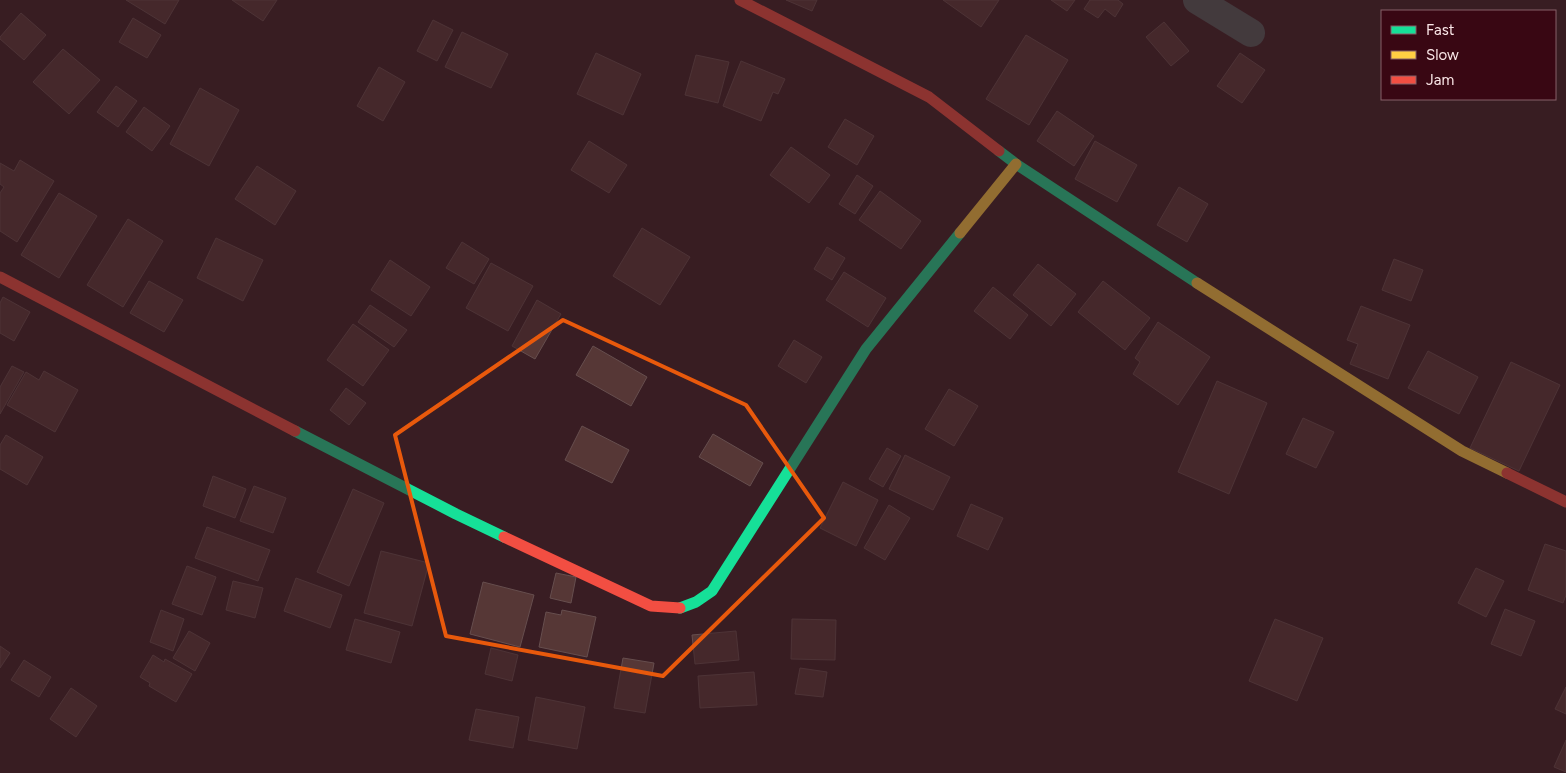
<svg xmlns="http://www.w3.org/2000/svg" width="1566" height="773" font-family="Figtree,sans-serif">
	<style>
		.building { fill: #563736; stroke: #664e4e }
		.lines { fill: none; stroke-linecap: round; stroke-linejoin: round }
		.street { stroke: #505d5e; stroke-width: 28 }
		.fast { stroke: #16e098; stroke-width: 11 }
		.slow { stroke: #ffcf43; stroke-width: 11 }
		.jam { stroke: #f24e42; stroke-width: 11 }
		.marked { fill: none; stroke: #e8590c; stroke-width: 4; stroke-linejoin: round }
	</style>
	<rect width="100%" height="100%" fill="#391d23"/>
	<path class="building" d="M126,0H179L165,24Z
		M232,0H277L263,21Z
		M786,0H817L812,11Z
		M943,0H999L981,27Z
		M1051,0H1075L1067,11Z
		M1090,0H1118L1123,4L1115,17L1105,9L1098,18L1084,9Z
		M21,13L46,35L24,60L0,39V37Z
		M133,18L161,35L147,58L119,42Z
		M433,20L453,30L437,61L417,51Z
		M1164,22L1189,51L1171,66L1146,37Z
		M462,32L508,54L491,88L445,67Z
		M1026,35L1068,60L1029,125L986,99Z
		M63,49L100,80L69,114L33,82Z
		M596,53L641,74L623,115L577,94Z
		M1240,53L1265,70L1242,103L1217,86Z
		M696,55L729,62L718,103L685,95Z
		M741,61L785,79L778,94L773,92L761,121L723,106Z
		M379,67L405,82L383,121L357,106Z
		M116,86L137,101L118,127L97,112Z
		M200,88L239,110L209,166L170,144Z
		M144,107L170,126L152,151L126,132Z
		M1057,111L1094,136L1074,166L1037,141Z
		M845,119L874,136L857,165L828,147Z
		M589,141L627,165L609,193L571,170Z
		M1095,141L1137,165L1117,202L1075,179Z
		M791,147L830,175L809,203L770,175Z
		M20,160L54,181L17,242L0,231V193L4,187L0,184V163L14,171Z
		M257,166L296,191L275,225L235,199Z
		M857,175L873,186L855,214L839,204Z
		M1179,187L1208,204L1187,242L1157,225Z
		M880,191L921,221L901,249L859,220Z
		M59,193L97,216L59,278L21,255Z
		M128,219L163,241L123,307L87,285Z
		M642,228L690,257L660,305L613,276Z
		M216,238L263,260L243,301L197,278Z
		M462,242L489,259L474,284L446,268Z
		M827,247L845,258L832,280L814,269Z
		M1394,259L1423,270L1411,301L1382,290Z
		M390,260L430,287L411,316L371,290Z
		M491,263L533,286L508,331L466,308Z
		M1038,264L1076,294L1051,326L1013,295Z
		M844,272L886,298L868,327L826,300Z
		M149,281L183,300L164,332L130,313Z
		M1103,281L1150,318L1125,350L1078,312Z
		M993,287L1028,315L1010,339L974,311Z
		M3,297L30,312L14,341L0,333V303Z
		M537,300L561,314L535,359L512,346Z
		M370,305L407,330L394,347L358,322Z
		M1361,306L1410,325L1388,379L1350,364L1358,344L1347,340Z
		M1158,322L1210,357L1178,405L1133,374L1140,362L1135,358Z
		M353,324L389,350L363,386L327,360Z
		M794,340L822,357L806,383L778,366Z
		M593,346L647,377L631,406L576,375Z
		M1428,351L1478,377L1459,414L1408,388Z
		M1511,362L1560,385L1519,471L1470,448Z
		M12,366L24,372L0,414V387Z
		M44,371L78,390L55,432L7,405L26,372L39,380Z
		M1217,381L1267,403L1229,494L1178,472Z
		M346,388L366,403L349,425L330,410Z
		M949,389L978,406L954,446L925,429Z
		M1303,418L1334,432L1316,468L1286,454Z
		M582,426L629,450L612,483L565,460Z
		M713,434L763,463L750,486L699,457Z
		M6,435L43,457L27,485L0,469V445Z
		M887,448L901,456L883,487L869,479Z
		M905,455L950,477L933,510L889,489Z
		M213,476L246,489L235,518L203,506Z
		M843,482L878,500L856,546L820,528Z
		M254,486L286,498L273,533L240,521Z
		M353,489L384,503L349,586L317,572Z
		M971,504L1003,518L988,550L957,536Z
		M889,505L910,518L885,560L864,548Z
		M207,527L270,550L258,581L195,558Z
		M1545,544L1566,551V595L1563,603L1528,590Z
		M381,551L429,563L412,626L364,613Z
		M187,566L216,577L202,615L172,604Z
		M1476,568L1504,581L1486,617L1458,603Z
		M556,573L576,577L571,603L550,598Z
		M296,578L342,595L330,628L284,611Z
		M233,581L263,588L255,618L226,610Z
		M483,582L534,595L520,647L470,634Z
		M1505,609L1535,621L1521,656L1491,644Z
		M161,610L184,619L173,651L150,642Z
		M562,610L596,617L587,657L539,647L546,612L561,615Z
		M355,619L400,632L391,663L346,650Z
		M792,619L836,620L835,660L791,659Z
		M1275,619L1323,638L1297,701L1249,681Z
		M189,631L210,643L195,671L173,658Z
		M736,631L739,660L695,664L692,635Z
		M0,646L10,653L0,668Z
		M491,648L518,655L512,681L485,674Z
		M153,655L164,662L165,659L192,674L176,702L149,686L150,683L140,677Z
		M623,658L654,663L645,713L614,708Z
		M24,660L51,677L39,697L11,680Z
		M800,668L827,672L823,697L795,694Z
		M754,672L757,705L700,708L698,676Z
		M1566,687V714L1555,709Z
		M71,688L97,706L76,737L50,719Z
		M536,697L585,707L577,749L528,740Z
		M476,709L519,717L513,748L469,740Z
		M1566,740V772L1554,767Z"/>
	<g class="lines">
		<path class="street" d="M1197,0L1251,33"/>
		<path class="fast" d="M999,151L1016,164L1197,283
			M295,431L456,514L504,537
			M680,608L696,602L712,591L866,349L960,233"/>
		<path class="slow" d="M960,233L1016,164
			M1197,283L1462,451L1507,473"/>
		<path class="jam" d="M740,0L929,97L999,151
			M0,277L295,431
			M1507,473L1566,502
			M504,537L651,606L680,608"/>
	</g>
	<path d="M0 0H1566V773H0ZM563,320L746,405L824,518L663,676L446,636L395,435Z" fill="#391d23" fill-opacity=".55" fill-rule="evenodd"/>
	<path class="marked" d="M563,320L746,405L824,518L663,676L446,636L395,435Z"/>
	<rect x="1381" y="10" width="175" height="90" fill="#390713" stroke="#866068"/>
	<rect x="1391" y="26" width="25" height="8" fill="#16e098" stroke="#866068"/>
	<text x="1426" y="35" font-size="15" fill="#fae6e7">Fast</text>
	<rect x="1391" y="51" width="25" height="8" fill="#ffcf43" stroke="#866068"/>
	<text x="1426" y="60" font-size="15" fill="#fae6e7">Slow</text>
	<rect x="1391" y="76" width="25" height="8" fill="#f24e42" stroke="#866068"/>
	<text x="1426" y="85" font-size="15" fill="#fae6e7">Jam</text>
</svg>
